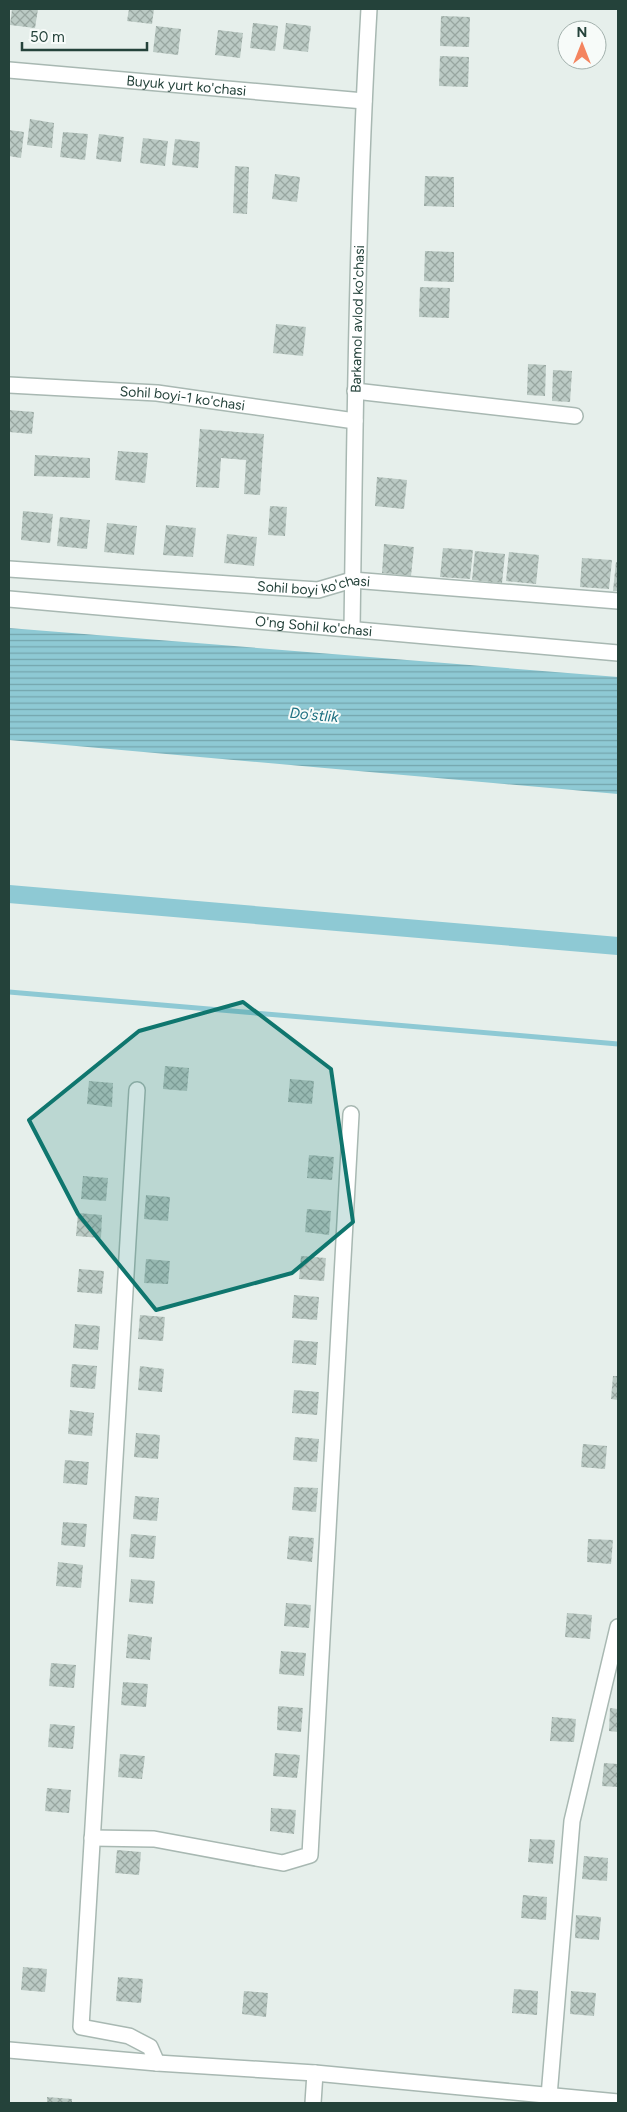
<svg xmlns="http://www.w3.org/2000/svg" width="627" height="2112" font-family="Figtree,sans-serif">
	<style>
		.water { fill: url(#water-rules) }
		.lines { fill: none; stroke-linecap: round; stroke-linejoin: round }
		.stream { stroke: #8ec9d4; stroke-width: 5 }
		.canal { stroke: #8ec9d4; stroke-width: 18 }
		.building { fill: url(#building-cross-hatch) }
		.minor-casing { stroke: #a8b8b2; stroke-width: 18 }
		.minor { stroke: #fff; stroke-width: 15 }
		.marked { fill: #0f766e; fill-opacity: 0.2; stroke: #0f766e; stroke-width: 4; stroke-linejoin: round }
		.labels { text-anchor: middle; stroke-width: 4; stroke-linejoin: round; paint-order: stroke }
		.street-label { font-size: 14px; fill: #24423a; stroke: #f7fbf9 }
		.water-label { font-size: 15px; font-style: italic; fill: #1c6f80; stroke: #f7fbf9 }
	</style>
	<defs>
		<pattern id="water-rules" width="6" height="5" patternUnits="userSpaceOnUse" patternTransform="scale(1.25)"><rect width="6" height="5" fill="#8ec9d4"/><path d="M0 2.5h6" fill="none" stroke="#74a5ad"/></pattern>
		<pattern id="building-cross-hatch" width="8" height="8" patternUnits="userSpaceOnUse" patternTransform="scale(1.25)"><rect width="8" height="8" fill="#bbcac4"/><path d="M0 0l8 8M0 8l8-8" fill="none" stroke="#98a6a0"/></pattern>
	</defs>
	<rect width="100%" height="100%" fill="#e6efeb"/>
	<path class="water" d="M9,628L618,677V794L9,740Z"/>
	<g class="lines">
		<path class="stream" d="M9,992L618,1044"/>
		<path class="canal" d="M9,894L618,946"/>
	</g>
	<path class="building" d="M12,9H38L35,28L10,25Z
		M129,9H154L152,24L127,21Z
		M441,16L470,17L469,47L440,46Z
		M253,23L278,26L275,51L250,48Z
		M286,23L311,26L308,52L283,49Z
		M156,26L181,29L178,55L153,52Z
		M218,30L243,33L240,58L215,55Z
		M440,56L469,57L468,87L439,86Z
		M30,119L54,123L52,148L27,145Z
		M9,130L24,132L21,158L9,156Z
		M63,132L88,134L85,160L60,157Z
		M99,134L124,137L121,162L96,159Z
		M143,138L168,141L165,166L140,163Z
		M175,139L200,142L198,168L172,165Z
		M235,166L249,167L247,214L233,213Z
		M275,174L300,177L297,202L272,199Z
		M425,176L454,177V207L424,206Z
		M425,251L454,252V282L424,281Z
		M420,287L450,288L449,318L419,317Z
		M276,324L306,327L303,356L273,353Z
		M528,364L546,365L545,396L527,395Z
		M553,370L572,371L570,402L552,401Z
		M9,410L34,412L32,434L9,432Z
		M200,429L264,434L260,495L244,494L246,460L221,458L219,488L196,487Z
		M118,451L148,453L145,483L115,480Z
		M35,455L90,458V478L34,476Z
		M377,477L407,480L404,509L375,506Z
		M270,506L287,507L285,536L268,535Z
		M23,511L53,514L50,543L21,540Z
		M60,517L90,520L87,549L57,546Z
		M107,523L137,526L134,555L104,552Z
		M166,525L196,528L193,557L163,555Z
		M227,534L257,537L254,566L224,563Z
		M384,544L414,547L411,576L382,573Z
		M443,548L473,550L470,579L440,577Z
		M475,551L505,554L502,583L472,580Z
		M509,552L539,555L536,584L506,581Z
		M582,558L612,560L609,589L580,587Z
		M616,562H618V591H613Z
		M165,1066L189,1068L187,1091L163,1089Z
		M290,1079L314,1081L312,1104L288,1102Z
		M89,1081L113,1083L112,1107L87,1104Z
		M309,1155L334,1157L332,1180L307,1178Z
		M83,1176L108,1178L106,1201L81,1199Z
		M146,1195L170,1197L168,1221L144,1219Z
		M307,1209L331,1211L329,1235L305,1232Z
		M78,1213L102,1215L101,1238L76,1236Z
		M301,1256L326,1258L324,1281L299,1279Z
		M146,1259L170,1261L168,1284L144,1283Z
		M79,1269L104,1271L102,1294L77,1292Z
		M294,1295L319,1297L317,1320L292,1318Z
		M140,1315L165,1317L163,1341L138,1339Z
		M75,1324L100,1326L98,1350L73,1348Z
		M294,1340L318,1342L316,1365L292,1363Z
		M72,1364L97,1366L95,1389L70,1387Z
		M140,1366L164,1369L162,1392L138,1390Z
		M613,1376H618V1400L611,1399Z
		M294,1390L319,1392L317,1415L292,1413Z
		M70,1410L94,1413L92,1436L68,1434Z
		M136,1433L160,1435L158,1459L134,1457Z
		M295,1437L319,1439L317,1462L293,1460Z
		M583,1444L607,1446L605,1469L581,1467Z
		M65,1460L89,1462L87,1485L63,1483Z
		M294,1487L318,1488L316,1512L292,1510Z
		M135,1496L159,1498L157,1521L133,1519Z
		M63,1522L87,1524L85,1547L61,1545Z
		M131,1534L156,1536L154,1559L129,1557Z
		M289,1536L314,1538L312,1562L287,1559Z
		M588,1539L613,1540L611,1564L587,1562Z
		M58,1562L83,1565L81,1588L56,1586Z
		M131,1579L155,1581L153,1604L129,1602Z
		M286,1603L311,1605L309,1628L284,1626Z
		M567,1613L592,1615L590,1639L565,1637Z
		M128,1634L152,1637L150,1660L126,1658Z
		M281,1651L306,1653L304,1676L279,1674Z
		M51,1663L76,1665L74,1688L49,1686Z
		M123,1682L148,1684L146,1707L121,1705Z
		M278,1706L303,1708L301,1732L277,1730Z
		M610,1708L618,1709V1732L609,1731Z
		M552,1717L576,1719L574,1742L550,1741Z
		M50,1724L75,1726L73,1749L48,1747Z
		M275,1753L300,1755L297,1778L273,1776Z
		M120,1754L145,1756L142,1779L118,1777Z
		M604,1763L618,1764V1787L602,1786Z
		M47,1788L71,1790L69,1813L45,1811Z
		M271,1808L296,1810L294,1834L270,1831Z
		M530,1839L555,1840L553,1864L528,1862Z
		M117,1850L141,1852L139,1875L115,1873Z
		M584,1856L608,1858L607,1881L582,1879Z
		M523,1895L547,1897L546,1920L521,1918Z
		M576,1915L601,1917L599,1940L575,1938Z
		M23,1967L47,1969L45,1992L21,1990Z
		M118,1977L143,1979L141,2003L116,2001Z
		M514,1989L538,1991L537,2015L512,2013Z
		M244,1991L268,1993L266,2017L242,2014Z
		M571,1991L596,1993L594,2016L570,2014Z
		M47,2097L72,2099V2103H47Z"/>
	<g class="lines">
		<defs>
			<g id="minor">
				<path id="s1" d="M9,70L364,101"/>
				<path id="s2" d="M9,385L157,393L355,421"/>
				<path d="M355,391L575,416"/>
				<path id="s3" d="M9,569L318,590L352,580L618,601"/>
				<path id="s4" d="M9,599L618,653"/>
				<path id="s5" d="M352,629C355,422 357,215 369,9"/>
				<path d="M137,1090L81,2027L129,2036L150,2047L157,2063"/>
				<path d="M92,1838L154,1839L283,1863L310,1855L351,1114"/>
				<path d="M9,2050L157,2063L315,2073L618,2102"/>
				<path d="M549,2096L572,1821L618,1627"/>
				<path d="M313,2103L315,2073"/>
			</g>
		</defs>
		<use href="#minor" class="minor-casing"/>
		<use href="#minor" class="minor"/>
	</g>
	<path class="marked" d="M243,1002L331,1069L353,1222L292,1273L156,1310L78,1214L29,1120L139,1031Z"/>
	<g class="labels">
		<g class="street-label">
			<text dy="5" stroke="none"><textPath href="#s1" startOffset="178">Buyuk yurt ko'chasi</textPath></text>
			<text dy="5" stroke="none"><textPath href="#s5" startOffset="310">Barkamol avlod ko'chasi</textPath></text>
			<text dy="5" stroke="none"><textPath href="#s2" startOffset="174">Sohil boyi-1 ko'chasi</textPath></text>
			<text dy="5" stroke="none"><textPath href="#s3" startOffset="306">Sohil boyi ko'chasi</textPath></text>
			<text dy="5" stroke="none"><textPath href="#s4" startOffset="306">O'ng Sohil ko'chasi</textPath></text>
		</g>
		<g class="water-label">
			<text transform="translate(314 715) rotate(5)" y="5">Do'stlik</text>
		</g>
	</g>
	<rect width="627" height="2112" fill="none" stroke="#24423a" stroke-width="20"/>
	<g transform="translate(582 45)"><circle r="24" fill="#f7fbf9" stroke="#a3b1ad"/>
	<path d="M0-4L9 19L0 12L-9 19Z" fill="#f4845f"/>
	<text y="-8" font-size="14" font-weight="bold" text-anchor="middle" fill="#24423a">N</text>
	</g>
	<path d="M22 42v8h125v-8" fill="none" stroke="#24423a" stroke-width="2.5"/>
	<text x="30" y="42" font-size="15" fill="#24423a" stroke="#f7fbf9" stroke-width="4" paint-order="stroke">50 m</text>
</svg>
